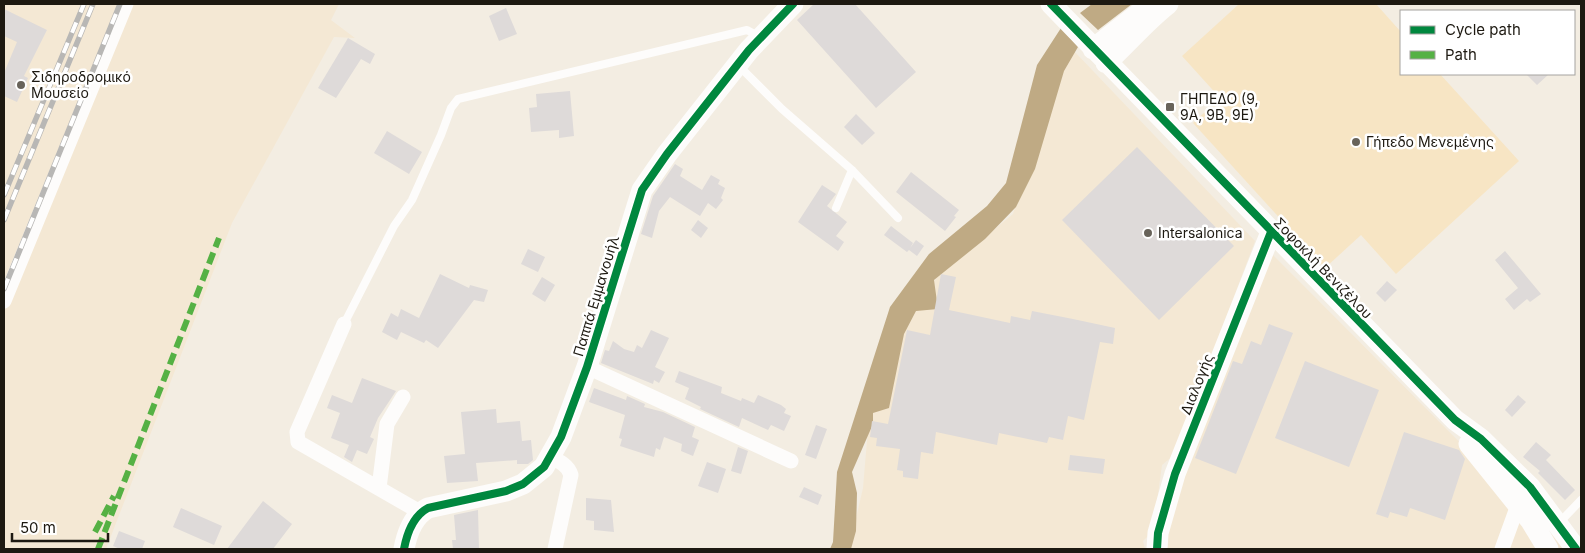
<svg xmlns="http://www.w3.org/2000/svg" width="1585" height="553" font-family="Inter,sans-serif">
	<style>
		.built { fill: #f4e8d4 }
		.green { fill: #f7e5c4 }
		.water { fill: #bfaa84 }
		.building { fill: #dedad9 }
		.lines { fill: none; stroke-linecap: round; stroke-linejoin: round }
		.lane { stroke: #fdfcfb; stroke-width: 8 }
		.street { stroke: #fdfcfb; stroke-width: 15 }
		.secondary { stroke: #fdfcfb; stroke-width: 21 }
		.rail-casing { stroke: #b8b7b5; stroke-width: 5.5 }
		.rail { stroke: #fff; stroke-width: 4; stroke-dasharray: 11; stroke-linecap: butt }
		.quiet { stroke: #55b144; stroke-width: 6; stroke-dasharray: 12 6; stroke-linecap: butt }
		.cycleway-casing { stroke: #fff; stroke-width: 11 }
		.cycleway { stroke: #00873e; stroke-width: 8 }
		.poi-dot { fill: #68635a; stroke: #fff; stroke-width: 2 }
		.labels { text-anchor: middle; stroke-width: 5; stroke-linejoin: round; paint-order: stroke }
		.poi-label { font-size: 14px; fill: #1d1911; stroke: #fff; text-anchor: start }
		.street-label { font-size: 14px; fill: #1d1911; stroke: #fff }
	</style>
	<rect width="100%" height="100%" fill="#f3ede2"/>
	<path class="built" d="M4,4H339L331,20L355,38L334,37L232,223L106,549H4Z
		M1074,51L1255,241L1174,455L1162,465L1153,531L1143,541L1145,549H849L863,488L869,417L900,326L937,277L1013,214L1050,87Z
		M1265,247L1566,549H1167L1170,516Z"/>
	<path class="green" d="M1239,4H1376L1401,32V74H1440L1519,161L1396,274L1361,235L1325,268L1193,123L1220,98L1182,56Z"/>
	<path class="water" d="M1092,4H1132L1098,30L1080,13Z
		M1061,28L1078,47L1064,71L1035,169L1016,207L985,239L934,280L938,309L916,311L904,334L889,408L873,413V424L852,472L857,493L856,531L851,549H830L833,542L837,472L890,307L929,254L987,206L1006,183L1037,65Z"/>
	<path class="building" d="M814,4H855L916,72L876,108L797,20Z
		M506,8L517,34L499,41L489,16Z
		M4,9L47,30L24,76L28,78L17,102L4,96V73L17,42L4,36Z
		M348,38L375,54L370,64L361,59L336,98L318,88Z
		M1526,74H1549L1537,85Z
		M570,91L574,136L559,138V130L531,132L529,108L537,107L536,94Z
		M856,114L875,133L862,145L844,127Z
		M387,131L422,152L409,174L374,153Z
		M1137,147L1234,246L1159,320L1062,220Z
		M675,164L683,169L680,176L702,190L711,175L720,180L718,184L725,188L721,198L723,200L716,209L708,203L700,216L670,197L659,211L652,238L641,234L653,196Z
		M911,172L959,210L954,216L956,217L945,231L896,192Z
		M822,185L836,194L827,206L847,222L836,236L844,242L838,251L798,222Z
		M698,220L708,228L701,238L691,230Z
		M891,226L913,243L910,248L916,240L924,246L917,256L909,250L907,252L884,235Z
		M528,249L545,257L538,272L521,264Z
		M1505,251L1541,294L1530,302L1527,299L1514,310L1505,299L1518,288L1495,260Z
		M440,274L469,288L470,285L488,290L484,302L474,300L438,348L426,340L424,343L401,332L397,340L382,332L391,313L398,317L401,309L419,318Z
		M941,274L956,277L949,310L1010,323L1011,316L1030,320L1032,311L1073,319L1115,328L1113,344L1100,342L1084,420L1068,416L1063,440L1049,437L1047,443L999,433L997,445L936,432L933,454L921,452L918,479L903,477V471L897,470L900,449L876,446L877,438L870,437L872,421L888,424L907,330L930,335Z
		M542,277L555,285L545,302L532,294Z
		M1387,281L1397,290L1385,302L1376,293Z
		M1269,324L1293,333L1236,474L1195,458L1233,361L1242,364L1251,341L1261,345Z
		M651,330L669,338L655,367L665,372L659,383L654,380L653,384L601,363L605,350L609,351L613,341L624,349L634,352L637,345L642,348Z
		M1305,361L1379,390L1349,467L1275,438Z
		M679,371L722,387L721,393L741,401L742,398L754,403L758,395L781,405L786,409L784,413L791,416L784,431L771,425L768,430L742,418L739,427L700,409L701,407L685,399L689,388L675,382Z
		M362,378L396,391L378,418L370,437L374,439L367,454L357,450L352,462L344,457L349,445L331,438L340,413L327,408L332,395L352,403Z
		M594,388L626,400L627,396L645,404L644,407L663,412L695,427L692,437L699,440L693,456L681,451L682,444L664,437L660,450L656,448L654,457L620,446L622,439L619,438L625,415L589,402Z
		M1518,395L1526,402L1512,417L1505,410Z
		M496,409L497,423L520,421L522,441L531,440L533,460L528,464H517V460L476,463L478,481L447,483L444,456L465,454L461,412Z
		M816,425L827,429L816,459L805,455Z
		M1404,432L1459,450L1465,459L1445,520L1410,508L1407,517L1390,512L1388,518L1376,514Z
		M1536,442L1551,455L1546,460L1575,490L1565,500L1538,473L1540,471L1523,457Z
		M738,447L748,451L741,474L731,471Z
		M1070,455L1105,459L1103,474L1068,470Z
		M707,462L726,469L718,493L698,486Z
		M804,487L822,495L818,505L799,497Z
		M586,498L611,500L614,532L594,530V521L586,520Z
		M263,501L292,524L273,549H227Z
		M181,508L222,526L214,545L173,527Z
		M478,510L479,549H453L452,540H456L454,515Z
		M119,531L145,541L142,549H120L113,546Z"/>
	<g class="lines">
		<path class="lane" d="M739,66L782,109L852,170L898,218
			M836,208L852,170
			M344,324L394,226L412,200L441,135L451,108L458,99L747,30L760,37
			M1558,524L1581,500"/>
		<path class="street" d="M4,301L126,4
			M344,324L297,432L298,442L420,512
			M587,367L791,461
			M550,457C559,461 568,465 571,475L555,549
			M379,488L387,424L403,397
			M1502,549L1518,505"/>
		<path class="secondary" d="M1051,4L1455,420L1481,439L1530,487L1576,549
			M1093,49L1147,7
			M1106,63C1128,43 1145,22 1168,4
			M1469,444L1531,521L1548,549
			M404,549C407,533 413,516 428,508L506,491L523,484L544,467L561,437L587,367L642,190L667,154L749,50L793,4
			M1157,549L1158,533L1175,474L1271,232"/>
		<defs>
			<path id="rail" d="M4,195L84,4
				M4,220L93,4
				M4,289L120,4"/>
		</defs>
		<use href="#rail" class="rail-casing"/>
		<use href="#rail" class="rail"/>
		<path class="quiet" d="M95,532L114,496
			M98,549L219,238"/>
		<defs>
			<path id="cycleway" d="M1051,4L1455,420L1481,439L1530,487L1576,549
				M404,549C407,533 413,516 428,508L506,491L523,484L544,467L561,437L587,367L642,190L667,154L749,50L793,4
				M1157,549L1158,533L1175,474L1271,232"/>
		</defs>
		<use href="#cycleway" class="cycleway-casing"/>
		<use href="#cycleway" class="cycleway"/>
	</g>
	<g class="poi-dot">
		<circle cx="21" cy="85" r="5"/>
		<rect x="1165" y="102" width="10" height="10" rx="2.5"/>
		<circle cx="1356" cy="142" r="5"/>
		<circle cx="1148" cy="233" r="5"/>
	</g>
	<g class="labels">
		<g class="poi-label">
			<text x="31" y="82">Σιδηροδρομικό<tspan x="31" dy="16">Μουσείο</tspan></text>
			<text x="1180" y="104">ΓΗΠΕΔΟ (9,<tspan x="1180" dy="16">9Α, 9Β, 9Ε)</tspan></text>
			<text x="1366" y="147">Γήπεδο Μενεμένης</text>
			<text x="1158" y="238">Intersalonica</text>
		</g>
		<g class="street-label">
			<text transform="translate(1323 268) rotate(46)" y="5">Σοφοκλή Βενιζέλου</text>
			<text transform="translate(596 296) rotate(-73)" y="5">Παππά Εμμανουήλ</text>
			<text transform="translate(1197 384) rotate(-68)" y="5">Διαλογής</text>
		</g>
	</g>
	<rect width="1585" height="553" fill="none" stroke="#1d1911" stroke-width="10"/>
	<rect x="1400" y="10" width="175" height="65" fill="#ffffff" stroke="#a5a3a0"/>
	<rect x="1410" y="26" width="25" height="8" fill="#00873e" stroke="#a5a3a0"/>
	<text x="1445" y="35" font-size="15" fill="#1d1911">Cycle path</text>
	<rect x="1410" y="51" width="25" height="8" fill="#55b144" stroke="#a5a3a0"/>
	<text x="1445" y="60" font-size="15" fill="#1d1911">Path</text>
	<path d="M12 533v8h96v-8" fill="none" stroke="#1d1911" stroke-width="2.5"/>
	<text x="20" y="533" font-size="15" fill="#1d1911" stroke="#ffffff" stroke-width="4" paint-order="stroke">50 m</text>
</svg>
